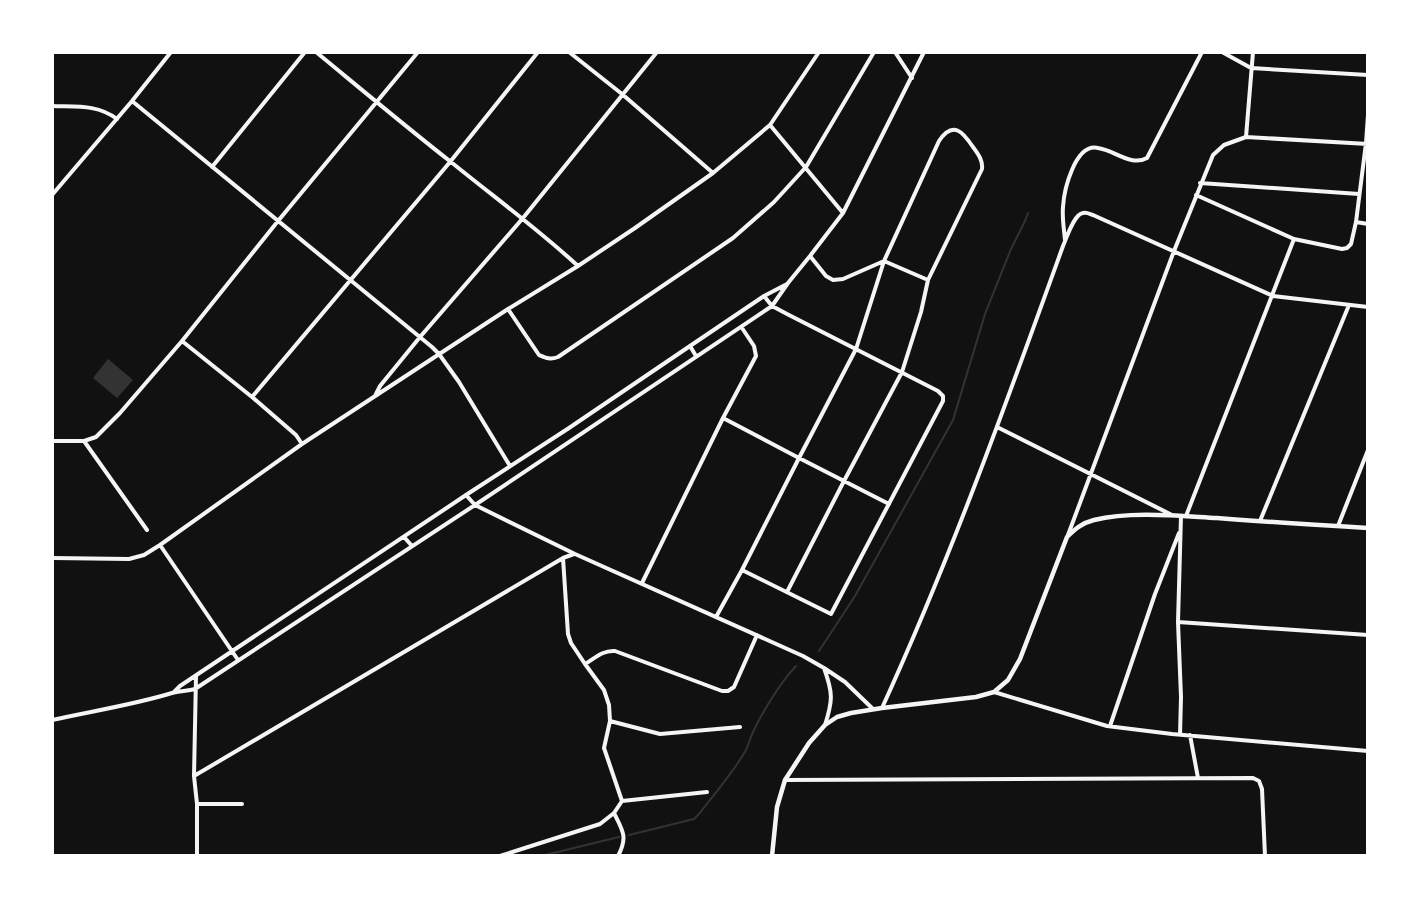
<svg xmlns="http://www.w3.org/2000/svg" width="1420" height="908" font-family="Figtree,sans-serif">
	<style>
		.water { fill: #333 }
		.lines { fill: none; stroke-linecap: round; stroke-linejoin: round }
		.stream { stroke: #333; stroke-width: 2 }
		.minor { stroke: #f5f5f5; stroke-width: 4 }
		.tertiary { stroke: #f5f5f5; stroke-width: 4.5 }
	</style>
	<rect width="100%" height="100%" fill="#111"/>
	<path class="water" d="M108,359L133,380L117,398L93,378Z"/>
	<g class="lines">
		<path class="stream" d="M819,651L855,596L953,420L985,314L1011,249L1025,221L1028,213
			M629,835L694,819L699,814C715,793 733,773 746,750C749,744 750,738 753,732C763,711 780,683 796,666
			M541,856L619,837"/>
		<path class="minor" d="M316,52C361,89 405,126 451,162C494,197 538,229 578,266
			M569,52L622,94L713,173
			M895,52L912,78
			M1222,52L1251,68L1368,75
			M132,101L432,347L439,354L459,382L510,466
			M52,106C76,107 97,104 117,119
			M770,125L843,213
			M1246,137L1253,52
			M212,167L305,52
			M1200,183L1359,194
			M52,195L132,101L171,52
			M1196,195L1294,239L1342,249L1347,248L1351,244L1356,222L1366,143L1368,115
			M1356,222L1368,224
			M1065,240C1064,229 1062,218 1063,207C1064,190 1075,143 1098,148C1114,150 1131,167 1147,158L1202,52
			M810,256L826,276L833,280L843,279L884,261L928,280
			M508,309L539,355C546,358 550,360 558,357L733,238L774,202L806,167L874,52
			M182,341L252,397L296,435L302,444
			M690,346L696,356
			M375,396L380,386L420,337L523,218L657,52
			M252,397L450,162L538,52
			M723,418L799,458L889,504
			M997,427L1172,515
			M52,441H84L96,437L120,413L182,341L278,221L418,52
			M84,441L147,530
			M466,495L475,505L575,554L803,656L824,668L845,682L873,709
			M1186,516L1294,239
			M1260,521L1349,305
			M1338,526L1368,450
			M1068,535L1174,251L1213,155L1224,145L1246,137L1368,144
			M404,537L412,546
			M160,545L238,660
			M52,558L129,559L144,555L160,545L302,444L508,309L578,266L635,228L713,173L770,125L819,52
			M742,570L831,614L943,401V396L938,391L787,314L772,306L764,296
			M642,583L723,418L756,356L754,346L742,328
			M716,617L742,570L799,458L856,349L884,261L939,141C953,120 963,132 973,147C978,154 983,160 982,169L928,280L921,312L902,372L844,481L787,592
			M1178,622L1368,635
			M585,664C595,658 603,650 615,651L722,691H728L734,687L757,635
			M824,668C833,693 833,700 825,725
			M196,676L194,776L197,804V854
			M174,692L180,686L466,495L569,428L690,346L764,296L787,284
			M994,692L1107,726L1172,734L1368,751
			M882,708C951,557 1007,401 1063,246C1067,237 1074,214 1083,213C1086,212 1090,214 1093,215L1273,296L1368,307
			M52,720C92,711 133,705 172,693C179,691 187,691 195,689L475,505L772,306L788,283L810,256L843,213L924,52
			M610,721L660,734L740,727
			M1110,726L1155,594L1179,533
			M1180,735L1181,697L1178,622L1181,516
			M1190,735L1198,778
			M194,776L563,558L574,554
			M785,780L1253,778L1259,781L1262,789L1265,856
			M622,801L707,792
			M197,804H242
			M614,813C623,831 628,837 618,856
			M500,856L600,824L614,813L622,801L604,748L610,721L609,705L604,690L585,664L571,643L568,634L563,558"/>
		<path class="tertiary" d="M772,856L777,807L785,780L809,743L825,725L837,717L851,713L882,708L976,697L994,692L1008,680L1020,659L1067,537C1075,529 1082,523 1094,520C1131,511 1179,516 1217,518C1267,522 1317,525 1368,528"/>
	</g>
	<rect width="1420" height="908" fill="none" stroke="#ffffff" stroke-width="108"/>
</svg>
